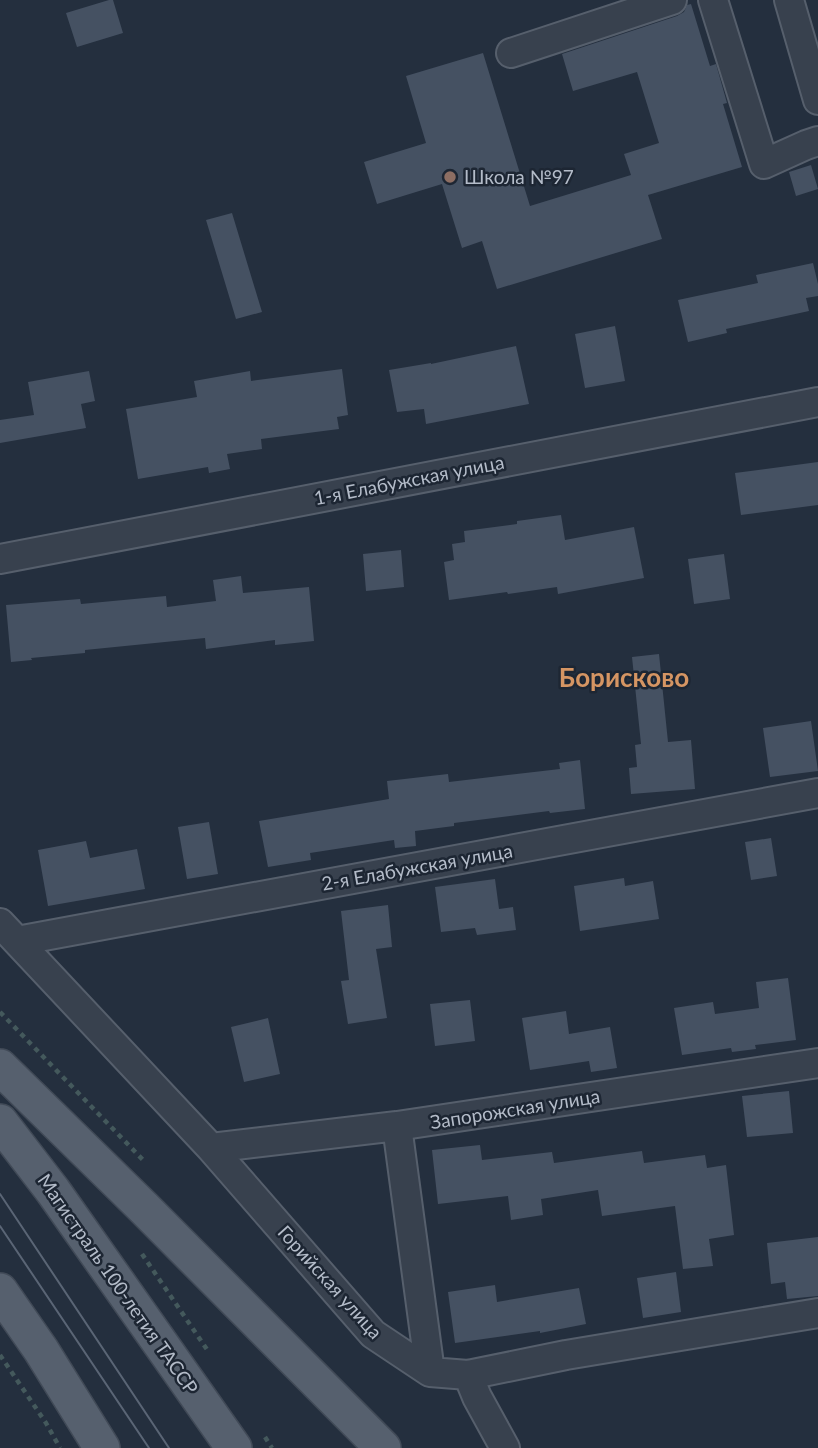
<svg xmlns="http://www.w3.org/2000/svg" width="818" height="1448" font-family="Lato,sans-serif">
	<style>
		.building { fill: #455162 }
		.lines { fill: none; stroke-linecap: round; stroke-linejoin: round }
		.minor-casing { stroke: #565f6c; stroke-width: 32 }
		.major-casing { stroke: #414a57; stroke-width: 38 }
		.path { stroke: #44595c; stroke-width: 4.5; stroke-dasharray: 5 5; stroke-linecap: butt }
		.minor { stroke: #38414e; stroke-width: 28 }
		.major { stroke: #56606e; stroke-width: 35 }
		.tram { stroke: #5a6575; stroke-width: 2 }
		.education-dot { fill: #8d6e63; stroke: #1d2633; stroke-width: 2.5 }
		.labels { text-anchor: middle; stroke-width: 5; stroke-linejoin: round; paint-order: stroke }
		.poi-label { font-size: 19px; fill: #b4bcc9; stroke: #1d2633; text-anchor: start }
		.street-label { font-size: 19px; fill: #b4bcc9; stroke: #1d2633 }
		.district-label { font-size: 26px; font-weight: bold; fill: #d59563; stroke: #1d2633 }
	</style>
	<rect width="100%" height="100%" fill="#242f3e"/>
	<path class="building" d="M109,0H113L123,33L77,47L66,13Z
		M691,4L710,66L716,64L727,103L723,104L742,167L648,195L662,239L497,289L482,241L462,248L442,184L377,204L364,162L426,143L406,76L483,53L530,206L631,175L624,154L659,143L637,72L573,91L562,54L677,16L684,12L687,5Z
		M811,165L818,189L796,196L789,172Z
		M232,213L262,312L236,319L206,220Z
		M813,263L818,284V296L806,298L809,311L726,329L727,333L688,342L678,300L758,283L756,275Z
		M615,326L625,381L585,388L575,334Z
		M516,346L529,404L426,424L424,409L397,412L389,370L431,363V364Z
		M342,369L348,415L337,417L339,429L261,439L262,449L227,454L230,469L209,473L208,467L138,479L126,409L197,397L194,381L250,371L251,381Z
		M89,371L95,401L81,404L86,428L0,443V420L34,415L28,382Z
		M818,462V505L741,515L735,473Z
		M561,515L565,540L634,527L644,578L558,594L557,587L508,594L507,592L449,600L444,562L454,560L452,544L465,542L464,531L517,524V521Z
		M401,550L404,587L366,591L363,554Z
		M724,554L730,599L694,604L688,559Z
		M241,576L243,593L309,587L314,641L275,645V640L206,649L205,638L85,650V653L31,658L32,660L11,662L6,605L80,599L81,604L166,596L167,607L216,601L213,580Z
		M659,654L668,742L691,740L695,789L631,794L629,768L637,767L635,745L641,744L632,657Z
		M811,721L818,771L770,777L763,728Z
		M580,760L585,809L550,813L549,811L454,823V826L415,831L416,846L395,848L394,840L310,853L311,860L268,867L259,821L389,799L387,781L448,774L449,782L560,769L559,763Z
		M209,822L218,874L187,879L178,827Z
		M771,838L777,876L751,880L745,842Z
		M86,841L90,858L137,849L145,889L48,906L38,850Z
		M624,878L625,886L653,881L659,919L580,931L574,886Z
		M495,879L499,909L513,907L516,930L477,935L475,928L441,932L435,887Z
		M388,905L392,947L376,949L387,1018L348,1024L341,981L349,980L341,911Z
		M788,978L796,1040L755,1045L756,1049L732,1052L731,1048L682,1055L674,1008L713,1002L715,1014L759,1008L756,982Z
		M470,1000L475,1041L435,1046L430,1004Z
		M566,1011L569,1034L610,1027L617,1068L591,1072L589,1061L530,1070L522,1018Z
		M268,1018L280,1074L244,1082L231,1027Z
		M789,1091L793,1133L747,1137L742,1096Z
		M480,1145L482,1160L552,1152L554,1163L642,1151L644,1163L705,1155L707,1168L726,1165L734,1235L709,1239L713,1266L683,1269L675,1206L602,1216L598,1190L541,1199L543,1215L511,1220L508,1196L438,1204L432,1150Z
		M818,1237V1296L787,1299L785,1282L771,1284L767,1243Z
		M676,1272L681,1312L643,1318L637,1278Z
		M495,1285L497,1302L579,1288L586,1324L540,1333V1331L455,1343L448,1292Z"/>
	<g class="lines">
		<defs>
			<path id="minor" d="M713,0L764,164L806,145L818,141
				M789,0L818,100
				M511,53L672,0
				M0,559L818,402
				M0,923L211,1148L373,1334L430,1372L468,1375L566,1355L818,1313
				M17,941L818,793
				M397,1126L430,1372
				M211,1148L397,1126L818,1063
				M468,1375L477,1397L505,1448"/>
			<path id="major" d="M0,1067L144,1208L383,1448
				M0,1122L53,1191L234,1448
				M0,1291L41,1350L102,1448"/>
		</defs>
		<use href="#minor" class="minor-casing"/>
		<use href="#major" class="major-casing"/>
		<path class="path" d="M0,1012L144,1161
			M142,1254L208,1351
			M0,1355L46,1423L60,1448
			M265,1437L272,1448"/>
		<use href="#minor" class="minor"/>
		<use href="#major" class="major"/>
		<path class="tram" d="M0,1194L169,1448
			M0,1226L149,1448"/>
	</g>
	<circle class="education-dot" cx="450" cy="177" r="7"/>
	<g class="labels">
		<g class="poi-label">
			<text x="464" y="184">Школа №97</text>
		</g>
		<g class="street-label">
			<text transform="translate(409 480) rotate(-11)" y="7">1-я Елабужская улица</text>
			<text transform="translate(417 867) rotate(-10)" y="7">2-я Елабужская улица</text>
			<text transform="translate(515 1109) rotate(-9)" y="7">Запорожская улица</text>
			<text transform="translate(330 1282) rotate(48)" y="7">Горийская улица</text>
			<text transform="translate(118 1284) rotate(55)" y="7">Магистраль 100-летия ТАССР</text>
		</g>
		<g class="district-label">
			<text x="624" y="687">Борисково</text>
		</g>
	</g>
</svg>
